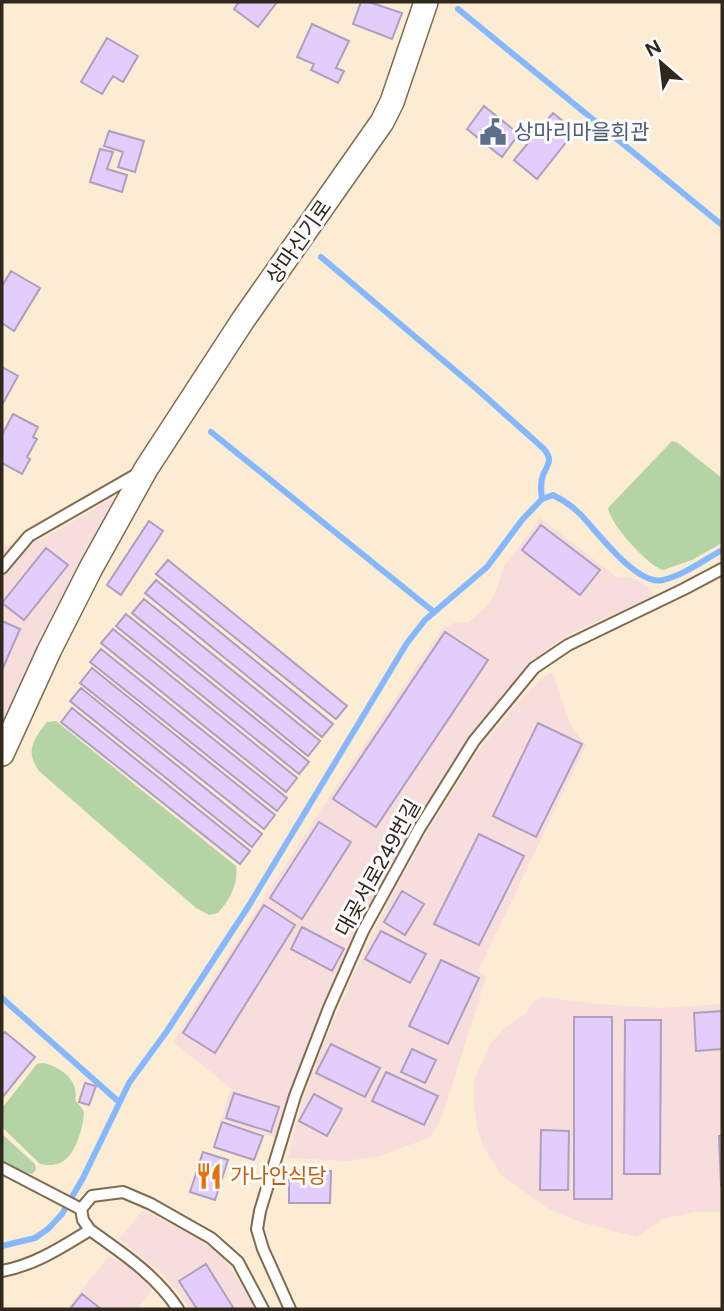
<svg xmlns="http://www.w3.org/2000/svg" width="724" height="1311" font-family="Figtree,'Noto Sans KR',sans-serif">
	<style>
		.industrial { fill: #f8dddd }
		.green { fill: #b5d4a6 }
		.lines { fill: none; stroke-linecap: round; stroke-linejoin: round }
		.stream { stroke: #85b8fe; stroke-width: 6 }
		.building { fill: #e3cdfc; stroke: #ae9fbe; stroke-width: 2 }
		.service-casing { stroke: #7e6b50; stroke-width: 14 }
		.minor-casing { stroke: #7e6b50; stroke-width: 26 }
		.service { stroke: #fff; stroke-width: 10 }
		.minor { stroke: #fff; stroke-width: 23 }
		.labels { text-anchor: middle; stroke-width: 6; stroke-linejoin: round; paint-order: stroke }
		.service-label { font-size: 21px; fill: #4e5e75; stroke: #fcfcfc; text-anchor: start }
		.street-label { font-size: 21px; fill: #30281d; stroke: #fcfcfc }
		.food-label { font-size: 21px; fill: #c56008; stroke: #fcfcfc; text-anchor: start }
	</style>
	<rect width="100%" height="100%" fill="#fdecd4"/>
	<path class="industrial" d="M126,490L2,731V546L41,540Z
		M540,518L618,578L631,577L652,589L653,597L571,633L547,649L526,667L490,711L438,788L378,894L300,1067L275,1138L221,1119L231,1088L173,1042L316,817L443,628L454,623L469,622L488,605L497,589L503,568Z
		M553,672L565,710L573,729L586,745L478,971L486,977L442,1117L431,1137L380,1156L347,1161L288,1158L302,1101L319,1055L353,975L391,897L427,832L477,752L514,707L543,677Z
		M543,997L599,1004L659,1008L722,1004V1212H694L663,1219L637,1237L583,1223L550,1210L501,1175L483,1146L477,1127L474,1104V1081L490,1044L506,1027L526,1013L534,1001Z
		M143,1210L196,1237L217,1252L231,1268L255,1309H189L180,1294L159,1271L119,1239Z
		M109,1256L130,1267L153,1287L147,1297L137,1309H66Z"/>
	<path class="green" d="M672,441L678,443L722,478V543L692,560L663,570C648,566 610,524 608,508Z
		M56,721L236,866C238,885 231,898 218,913L209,915L196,908L39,771C25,751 33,740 47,722Z
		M43,1063C60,1066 80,1081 75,1100C78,1105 83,1107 84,1113C84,1118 82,1125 81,1130C75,1151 66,1170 40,1164L2,1127V1108L37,1064Z
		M2,1134L35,1164L36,1170L32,1174L22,1172L2,1161Z"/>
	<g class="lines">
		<path class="stream" d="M458,9L722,225
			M321,257L478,390L544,449C553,460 548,464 543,475C540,483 541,491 542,499
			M211,432L434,612
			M2,998L119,1102
			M2,1246L35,1238L48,1229L62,1214L83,1178L129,1083L167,1031L248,907L407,643L425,620L487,567L522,520L542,499L553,495C563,500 572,506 580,514C597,531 637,587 663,580C684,575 704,560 722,550"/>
	</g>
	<path class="building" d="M239,2H277L258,27L234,9Z
		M361,2H369L402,13L392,39L353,24Z
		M312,24L349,41L336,68L344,71L338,83L311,70L314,64L297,57Z
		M107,38L138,56L123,82L113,76L102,94L81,82Z
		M484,106L519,134L502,157L467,129Z
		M553,113L575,131L537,179L514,160Z
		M109,131L144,141L135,172L118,167L123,152L104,146Z
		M100,149L113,152L107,169L127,175L122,192L90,182Z
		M11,271L40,288L14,331L2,323V286Z
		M2,367L18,376L2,405Z
		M13,414L38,427L33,437L37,439L27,457L30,459L22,474L2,463V435Z
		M149,521L163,531L121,595L107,585Z
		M541,525L600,570L580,595L522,550Z
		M46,548L68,565L24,620L2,603Z
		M168,560L347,706L336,719L156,574Z
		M156,580L333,724L322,737L145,593Z
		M144,599L320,741L308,756L132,613Z
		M126,614L309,762L299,774L116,626Z
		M2,621L20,629L2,670Z
		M113,629L297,778L286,792L101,643Z
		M445,632L488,660L376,827L333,799Z
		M101,649L287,798L277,811L90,662Z
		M92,668L275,815L264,829L80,683Z
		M81,688L262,834L252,847L70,701Z
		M72,708L250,851L240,864L61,722Z
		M538,723L582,744L536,837L493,816Z
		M319,822L351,842L302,919L270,898Z
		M479,834L524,856L479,945L434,924Z
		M402,891L424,904L405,935L384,922Z
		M264,905L295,925L215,1053L183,1033Z
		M302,927L344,949L332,971L291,949Z
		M381,931L426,954L410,983L365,959Z
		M441,960L479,978L448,1044L409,1026Z
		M722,1011V1049L696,1051L694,1013Z
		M574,1017H612V1199H574Z
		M625,1020H661L660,1174H624Z
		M5,1032L35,1057L2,1098V1035Z
		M331,1044L380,1068L365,1097L316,1073Z
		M412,1049L436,1060L425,1083L401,1072Z
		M386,1072L438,1096L424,1125L372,1101Z
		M85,1083L96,1086L89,1105L79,1102Z
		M234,1093L279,1107L271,1132L226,1118Z
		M314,1094L342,1109L327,1136L299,1121Z
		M222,1122L263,1136L254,1160L214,1147Z
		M541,1130L569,1131L568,1190H540Z
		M719,1136H722V1186H721Z
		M203,1152L228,1160L215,1200L190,1192Z
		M289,1170L331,1171L330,1203H289Z
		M206,1264L234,1309H197L179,1281Z
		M82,1294L101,1309H70Z"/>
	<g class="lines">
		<defs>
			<path id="service" d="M2,568L29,536L137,474
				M2,1168L81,1209
				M90,1230C122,1253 156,1275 178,1309
				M2,1271C35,1265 62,1247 90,1230L83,1220L81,1209L92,1196L123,1192L151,1204L211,1238L238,1262L263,1309
				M290,1309L263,1249L257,1229L260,1211L295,1096L329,1008L363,931L419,829L474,741L534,668L568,645L684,589L722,569"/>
			<path id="minor" d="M2,754L49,651L91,568L146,469L243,320L382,122L392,102L426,2"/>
		</defs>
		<use href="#service" class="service-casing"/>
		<use href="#minor" class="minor-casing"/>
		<use href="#service" class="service"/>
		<use href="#minor" class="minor"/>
	</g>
	<defs>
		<symbol id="civic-bare" viewBox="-9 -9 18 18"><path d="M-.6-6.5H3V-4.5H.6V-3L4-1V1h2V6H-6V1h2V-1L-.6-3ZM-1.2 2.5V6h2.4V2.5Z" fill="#5c6f8a" stroke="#fcfcfc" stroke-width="2.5" paint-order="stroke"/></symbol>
		<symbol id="restaurant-bare" viewBox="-9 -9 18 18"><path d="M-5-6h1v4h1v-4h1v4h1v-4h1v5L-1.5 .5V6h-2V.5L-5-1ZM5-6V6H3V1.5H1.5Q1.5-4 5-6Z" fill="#e8710a" stroke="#fcfcfc" stroke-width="2.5" paint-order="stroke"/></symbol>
	</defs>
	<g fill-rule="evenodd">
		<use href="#civic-bare" x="474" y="113" width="38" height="38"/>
		<use href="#restaurant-bare" x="190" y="1157" width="38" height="38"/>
	</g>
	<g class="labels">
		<g class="service-label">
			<text x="514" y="139">상마리마을회관</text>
		</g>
		<g class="street-label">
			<text transform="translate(299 242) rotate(-55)" y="7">상마신기로</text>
			<text transform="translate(378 868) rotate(-61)" y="7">대곶서로249번길</text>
		</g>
		<g class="food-label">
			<text x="230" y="1183">가나안식당</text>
		</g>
	</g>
	<rect width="724" height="1311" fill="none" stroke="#30281d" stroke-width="7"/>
	<g transform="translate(661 63) rotate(332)" stroke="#fcfcfc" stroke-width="5" paint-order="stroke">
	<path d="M0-5L12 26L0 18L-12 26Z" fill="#30281d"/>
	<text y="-10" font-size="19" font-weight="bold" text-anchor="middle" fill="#30281d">N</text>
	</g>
</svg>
